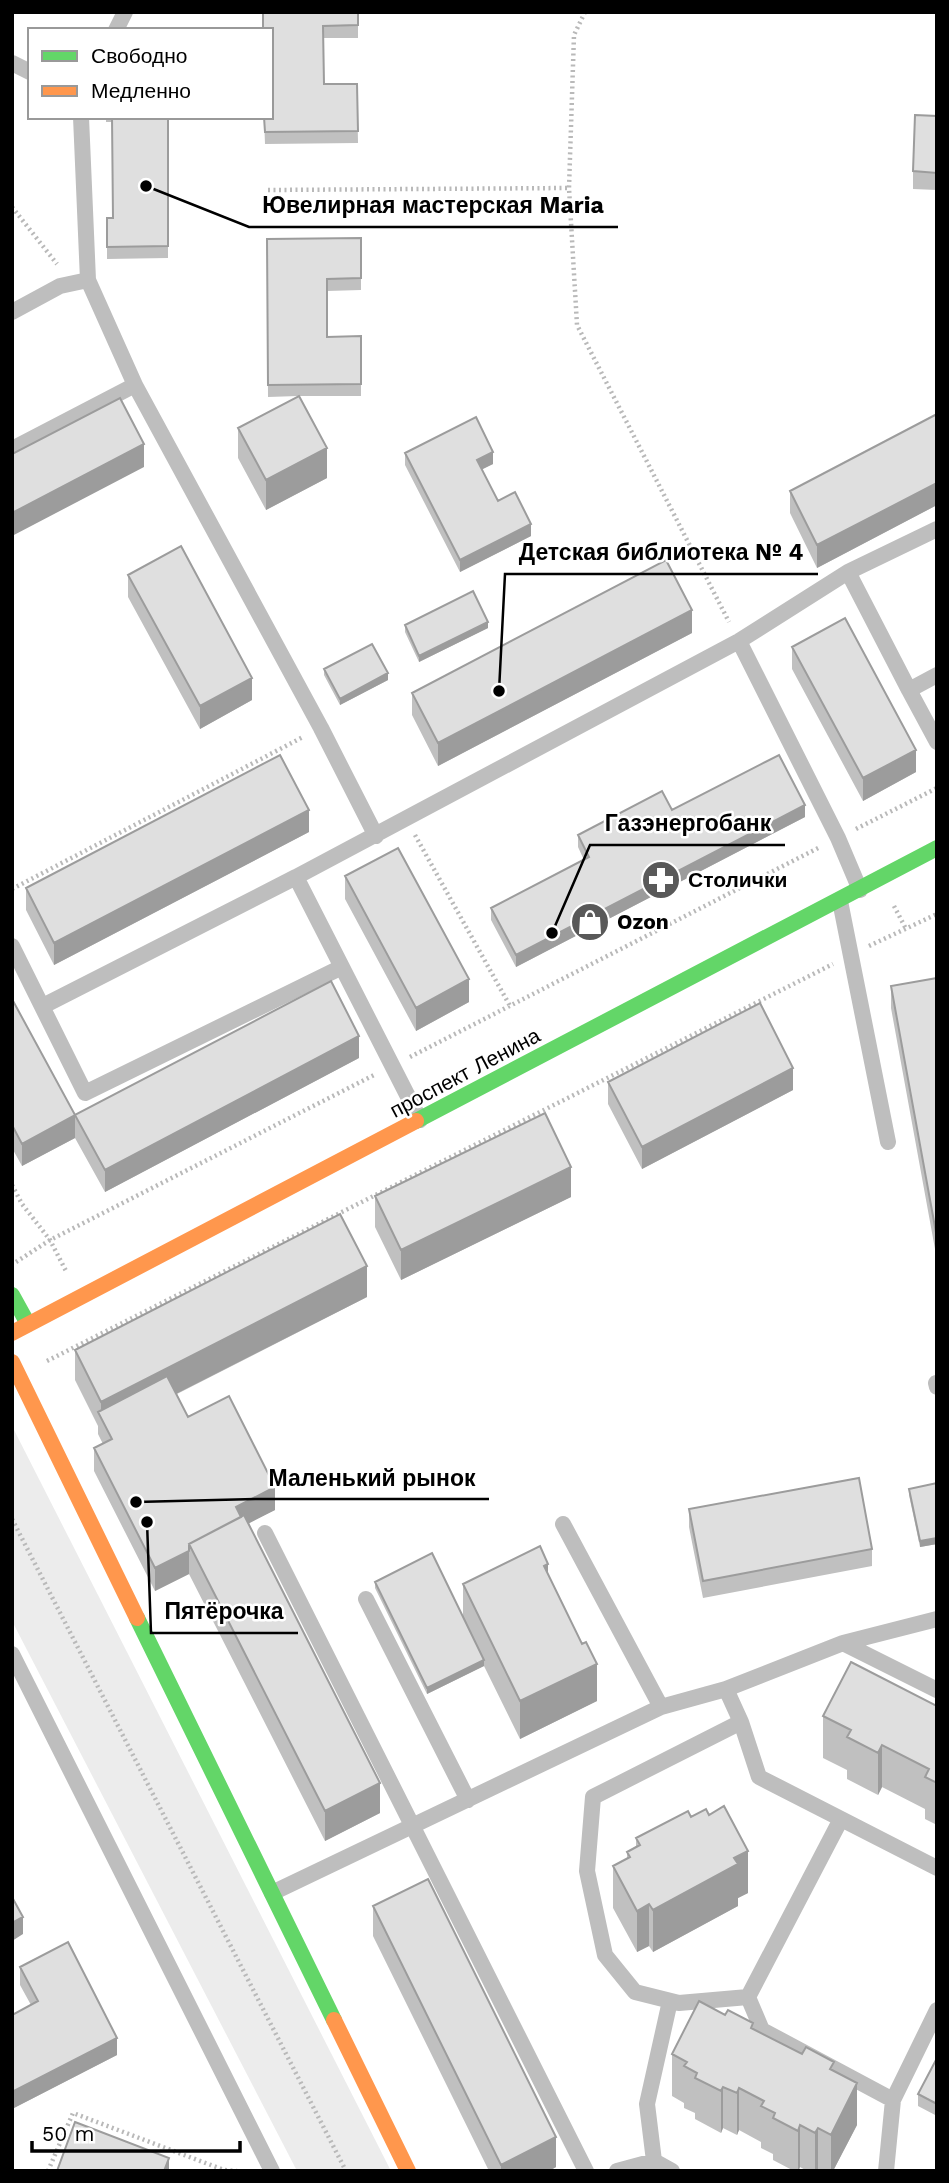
<svg xmlns="http://www.w3.org/2000/svg" width="949" height="2183" font-family="'Work Sans',sans-serif">
	<style>
		.green { fill: #ececec }
		.lines { fill: none; stroke-linecap: round; stroke-linejoin: round }
		.path { stroke: #b9b9b9; stroke-width: 4.5; stroke-dasharray: 2 3.5; stroke-linecap: butt }
		.lane { stroke: #bebebe; stroke-width: 16 }
		.fast { stroke: #63d668; stroke-width: 16 }
		.slow { stroke: #ff974d; stroke-width: 16 }
		.wall { fill: #c0c0c0 }
		.shaded-wall { fill: #9c9c9c }
		.building { fill: #dfdfdf; stroke: #9c9c9c; stroke-width: 2 }
		.labels { text-anchor: middle; stroke-width: 5; stroke-linejoin: round; paint-order: stroke }
		.poi-label { font-size: 21px; font-weight: bold; fill: #000; stroke: #fff; text-anchor: start }
		.street-label { font-size: 21px; fill: #000; stroke: #fff }
		.leader { fill: none; stroke: #000; stroke-width: 2.5 }
		.callout-dot { fill: #000; stroke: #fff; stroke-width: 2.5 }
		.callout-label { font-size: 23px; text-anchor: middle; font-weight: bold; fill: #000; stroke: #fff; stroke-width: 5; stroke-linejoin: round; paint-order: stroke }
	</style>
	<rect width="100%" height="100%" fill="#fff"/>
	<path class="green" d="M12,1426L391,2171H299L296,2169L12,1621Z"/>
	<g class="lines">
		<path class="path" d="M585,12L574,35L569,188L577,325L729,622
			M268,190L569,188
			M12,207L57,264
			M856,829L937,788
			M415,835L510,1006
			M12,889L303,737
			M894,906L906,929
			M869,946L937,914
			M410,1057L820,847
			M12,1185L22,1204L50,1240L66,1271
			M16,1262L50,1240L374,1075
			M47,1361L833,964
			M12,1519L346,2171
			M48,2171L73,2113L224,2170L237,2171"/>
		<path class="lane" d="M116,30L125,12
			M12,63L30,72
			M81,117L88,280L135,385L321,728L376,836
			M12,312L60,286L88,280
			M12,449L135,385
			M848,572L909,690
			M739,641L838,838L860,890
			M937,675L909,690L937,742
			M840,901L888,1142
			M12,946L85,1093L342,967
			M43,1006L296,877
			M420,1120L296,877L739,641L848,572L937,529
			M936,1383L937,1387
			M563,1524L661,1707
			M265,1533L586,2171
			M366,1599L468,1800
			M843,1643L937,1690
			M12,1654L272,2171
			M726,1689L741,1722L759,1777L937,1868
			M741,1722L593,1797L587,1871L605,1955L635,1992L679,2003L748,1997
			M841,1819L748,1997L762,2030L893,2100
			M272,1893L661,1707L726,1689L843,1643L937,1619
			M654,2161L647,2104L670,2001
			M617,2171L654,2161L672,2171
			M886,2171L893,2100L937,2010"/>
		<path class="fast" d="M416,1121L937,848
			M12,1295L28,1324
			M137,1618L334,2020"/>
		<path class="slow" d="M12,1333L416,1121
			M12,1362L137,1618
			M334,2020L408,2171"/>
	</g>
	<path class="wall" d="M358,12V38H323L324,84H357L358,143L265,144L264,117L271,30Z
		M937,116V190L913,189V171Z
		M106,117H168V258L107,259V218H113L112,122H106Z
		M361,238V290L327,291V337L361,336V396H299L327,478L266,510L238,458V428L298,396L268,397L267,239Z
		M937,414V505L817,568L790,513V491Z
		M405,453L493,464L482,469L498,501L531,536L460,572L405,465Z
		M128,575L252,700L200,729L128,597Z
		M405,625L488,628L419,662L405,632Z
		M692,633L438,766L412,715V693Z
		M792,647L916,772L863,801L792,669Z
		M324,669L388,680L340,705L324,675Z
		M672,810L805,817L516,967L491,920V908L584,860L578,847V835Z
		M309,832L54,965L26,910V888Z
		M345,876L469,1002L416,1031L345,899Z
		M937,978V1260L891,1008V986Z
		M12,999L75,1115L359,1058L105,1192L75,1138L22,1166L12,1148Z
		M608,1082L793,1090L642,1169L608,1104Z
		M375,1196L571,1197L401,1280L375,1227Z
		M367,1297L177,1394L188,1417L275,1510L248,1523L380,1813L325,1841L189,1574L155,1591L94,1471V1448L103,1444L98,1434V1426L75,1380V1350Z
		M937,1483V1544L920,1547L909,1495V1489Z
		M689,1509L872,1549V1566L703,1598L689,1527Z
		M548,1575L597,1701L520,1739L484,1666L427,1694L375,1588V1582L463,1616V1584Z
		M937,1706V1825L925,1819V1809L882,1787L878,1795L847,1779V1770L823,1758V1716Z
		M691,1817L748,1893L738,1898V1906L653,1952L649,1946L637,1952L613,1908V1866L627,1859V1852L636,1846V1838Z
		M373,1906L556,2167L549,2171H489L373,1936Z
		M20,1967L117,2055L12,2109V2015L31,2005L20,1985Z
		M753,2029L834,2071L857,2125L833,2171H820L818,2170L817,2171H807L800,2167L799,2171H794L773,2160V2154L761,2148V2142L739,2130L737,2135L723,2128L721,2133L695,2119V2113L684,2108V2103L672,2096V2054Z
		M937,2058V2116L918,2106V2094Z"/>
	<path class="shaded-wall" d="M144,444V467L12,536V513Z
		M327,448V478L266,510V480Z
		M493,452V464L477,472V460Z
		M937,483V505L817,568V545Z
		M531,524V536L460,572V560Z
		M692,610V633L438,766V743Z
		M488,622V628L419,662V656Z
		M388,673V680L340,705V699Z
		M252,678V700L200,729V706Z
		M916,750V772L863,801V778Z
		M805,805V817L516,967V955Z
		M309,810V832L54,965V943Z
		M469,979V1002L416,1031V1008Z
		M359,1036V1058L105,1192V1170Z
		M793,1068V1090L642,1169V1147Z
		M75,1115V1138L22,1166V1144Z
		M571,1167V1197L401,1280V1250Z
		M367,1266V1297L107,1429L101,1418V1402Z
		M275,1487V1510L244,1526L236,1507Z
		M937,1538V1544L920,1547V1541Z
		M189,1551V1574L155,1591V1568Z
		M548,1564V1602L544,1566Z
		M484,1660V1666L427,1694V1688Z
		M597,1664V1701L520,1739V1701Z
		M882,1745V1787L878,1795V1753Z
		M380,1783V1813L325,1841V1811Z
		M748,1851V1893L738,1898V1906L653,1952V1910L734,1858Z
		M649,1904V1946L637,1952V1911Z
		M23,1917V1934L12,1941V1923Z
		M117,2038V2055L12,2109V2092Z
		M857,2083V2125L833,2171H831V2135Z
		M723,2087V2128L721,2133V2091Z
		M739,2088V2130L737,2135V2093Z
		M800,2125V2167L798,2171V2131Z
		M818,2128V2170L815,2171V2133Z
		M556,2137V2167L549,2171H501V2165Z
		M169,2158V2171H164Z"/>
	<path class="building" d="M263,12H358V25L323,26L324,84H357L358,131L265,132L264,117H271V30H263Z
		M915,115L937,116V173L913,171Z
		M112,117H168V246L107,247V218H113Z
		M361,238V278L327,279V337L361,336V384L268,385L267,239Z
		M299,396L327,448L266,480L238,428Z
		M120,398L144,444L12,513V454Z
		M937,414V483L817,545L790,491Z
		M476,417L493,452L477,460L498,501L515,492L531,524L460,560L405,453Z
		M181,546L252,678L200,706L128,575Z
		M666,560L692,610L438,743L412,693Z
		M473,591L488,622L419,656L405,625Z
		M845,618L916,750L863,778L792,647Z
		M372,644L388,673L340,699L324,669Z
		M280,755L309,810L54,943L26,888Z
		M779,755L805,805L516,955L491,908L589,857L578,835L662,791L672,810Z
		M398,848L469,979L416,1008L345,876Z
		M937,978V1238L891,986Z
		M331,981L359,1036L105,1170L75,1115L22,1144L12,1125V999L75,1115Z
		M760,1003L793,1068L642,1147L608,1082Z
		M545,1113L571,1167L401,1250L375,1196Z
		M340,1214L367,1266L101,1402L75,1350Z
		M167,1376L188,1417L229,1396L275,1487L236,1507L241,1517L189,1544V1551L155,1568L94,1448L112,1439L98,1412Z
		M859,1478L872,1549L703,1581L689,1509Z
		M937,1483V1538L920,1541L909,1489Z
		M244,1515L380,1783L325,1811L189,1544Z
		M540,1546L548,1564L544,1566L582,1644L586,1642L597,1664L520,1701L463,1584Z
		M432,1553L484,1660L427,1688L375,1582Z
		M851,1662L937,1706V1783L925,1777L929,1769L882,1745L878,1753L847,1737L851,1730L823,1716Z
		M724,1806L748,1851L734,1858L738,1864L653,1910L649,1904L637,1911L613,1866L630,1857L627,1852L640,1845L636,1838L688,1811L691,1817L706,1809L709,1815Z
		M428,1879L556,2137L501,2165L373,1906Z
		M12,1897L23,1917L12,1923Z
		M68,1942L117,2038L12,2092V2015L38,2001L20,1967Z
		M699,2001L725,2015L728,2010L753,2023L751,2028L802,2054L806,2047L834,2062L830,2069L857,2083L831,2135L818,2128L815,2133L800,2125L798,2131L773,2118L775,2113L761,2106L764,2101L739,2088L737,2093L723,2087L721,2091L695,2078L697,2073L684,2066L687,2062L672,2054Z
		M937,2058V2104L918,2094Z
		M75,2122L169,2158L164,2171H57Z"/>
	<defs>
		<symbol id="pharmacy-disc" viewBox="-11 -11 22 22"><circle r="9.5" fill="#595959" stroke="#fff"/><path d="M-2-6h4v4h4v4h-4v4h-4v-4h-4v-4h4Z" fill="#fff"/></symbol>
		<symbol id="shop-disc" viewBox="-11 -11 22 22"><circle r="9.5" fill="#595959" stroke="#fff"/><path d="M-5-2.5h2.3a2.7 3.5 0 0 1 5.4 0H5L5.5 6h-11ZM-1.5-2.5h3a1.5 2.3 0 0 0-3 0Z" fill="#fff"/></symbol>
	</defs>
	<g fill-rule="evenodd">
		<use href="#pharmacy-disc" x="639" y="858" width="44" height="44"/>
		<use href="#shop-disc" x="568" y="900" width="44" height="44"/>
	</g>
	<g class="labels">
		<g class="poi-label">
			<text x="688" y="887">Столички</text>
			<text x="617" y="929">Ozon</text>
		</g>
		<g class="street-label">
			<text transform="translate(465 1073) rotate(-28)" y="7">проспект Ленина</text>
		</g>
	</g>
	<path class="leader" d="M146 186L249 227H618M499 691L505 574H818M552 933L590 845H785M136 1502L255 1499H489M147 1522L151 1633H298"/>
	<g class="callout-dot">
		<circle cx="146" cy="186" r="7"/>
		<circle cx="499" cy="691" r="7"/>
		<circle cx="552" cy="933" r="7"/>
		<circle cx="136" cy="1502" r="7"/>
		<circle cx="147" cy="1522" r="7"/>
	</g>
	<g class="callout-label">
		<text x="433" y="213">Ювелирная мастерская Maria</text>
		<text x="661" y="560">Детская библиотека № 4</text>
		<text x="688" y="831">Газэнергобанк</text>
		<text x="372" y="1486">Маленький рынок</text>
		<text x="224" y="1619">Пятёрочка</text>
	</g>
	<rect width="949" height="2183" fill="none" stroke="#000000" stroke-width="28"/>
	<rect x="28" y="28" width="245" height="91" fill="#ffffff" stroke="#999999" stroke-width="2"/>
	<rect x="42" y="51" width="35" height="10" fill="#63d668" stroke="#999999" stroke-width="2"/>
	<text x="91" y="63" font-size="21" fill="#000000">Свободно</text>
	<rect x="42" y="86" width="35" height="10" fill="#ff974d" stroke="#999999" stroke-width="2"/>
	<text x="91" y="98" font-size="21" fill="#000000">Медленно</text>
	<path d="M32 2141v10h208v-10" fill="none" stroke="#000000" stroke-width="3.5"/>
	<text x="42" y="2141" font-size="21" fill="#000000" stroke="#ffffff" stroke-width="5" paint-order="stroke">50 m</text>
</svg>
